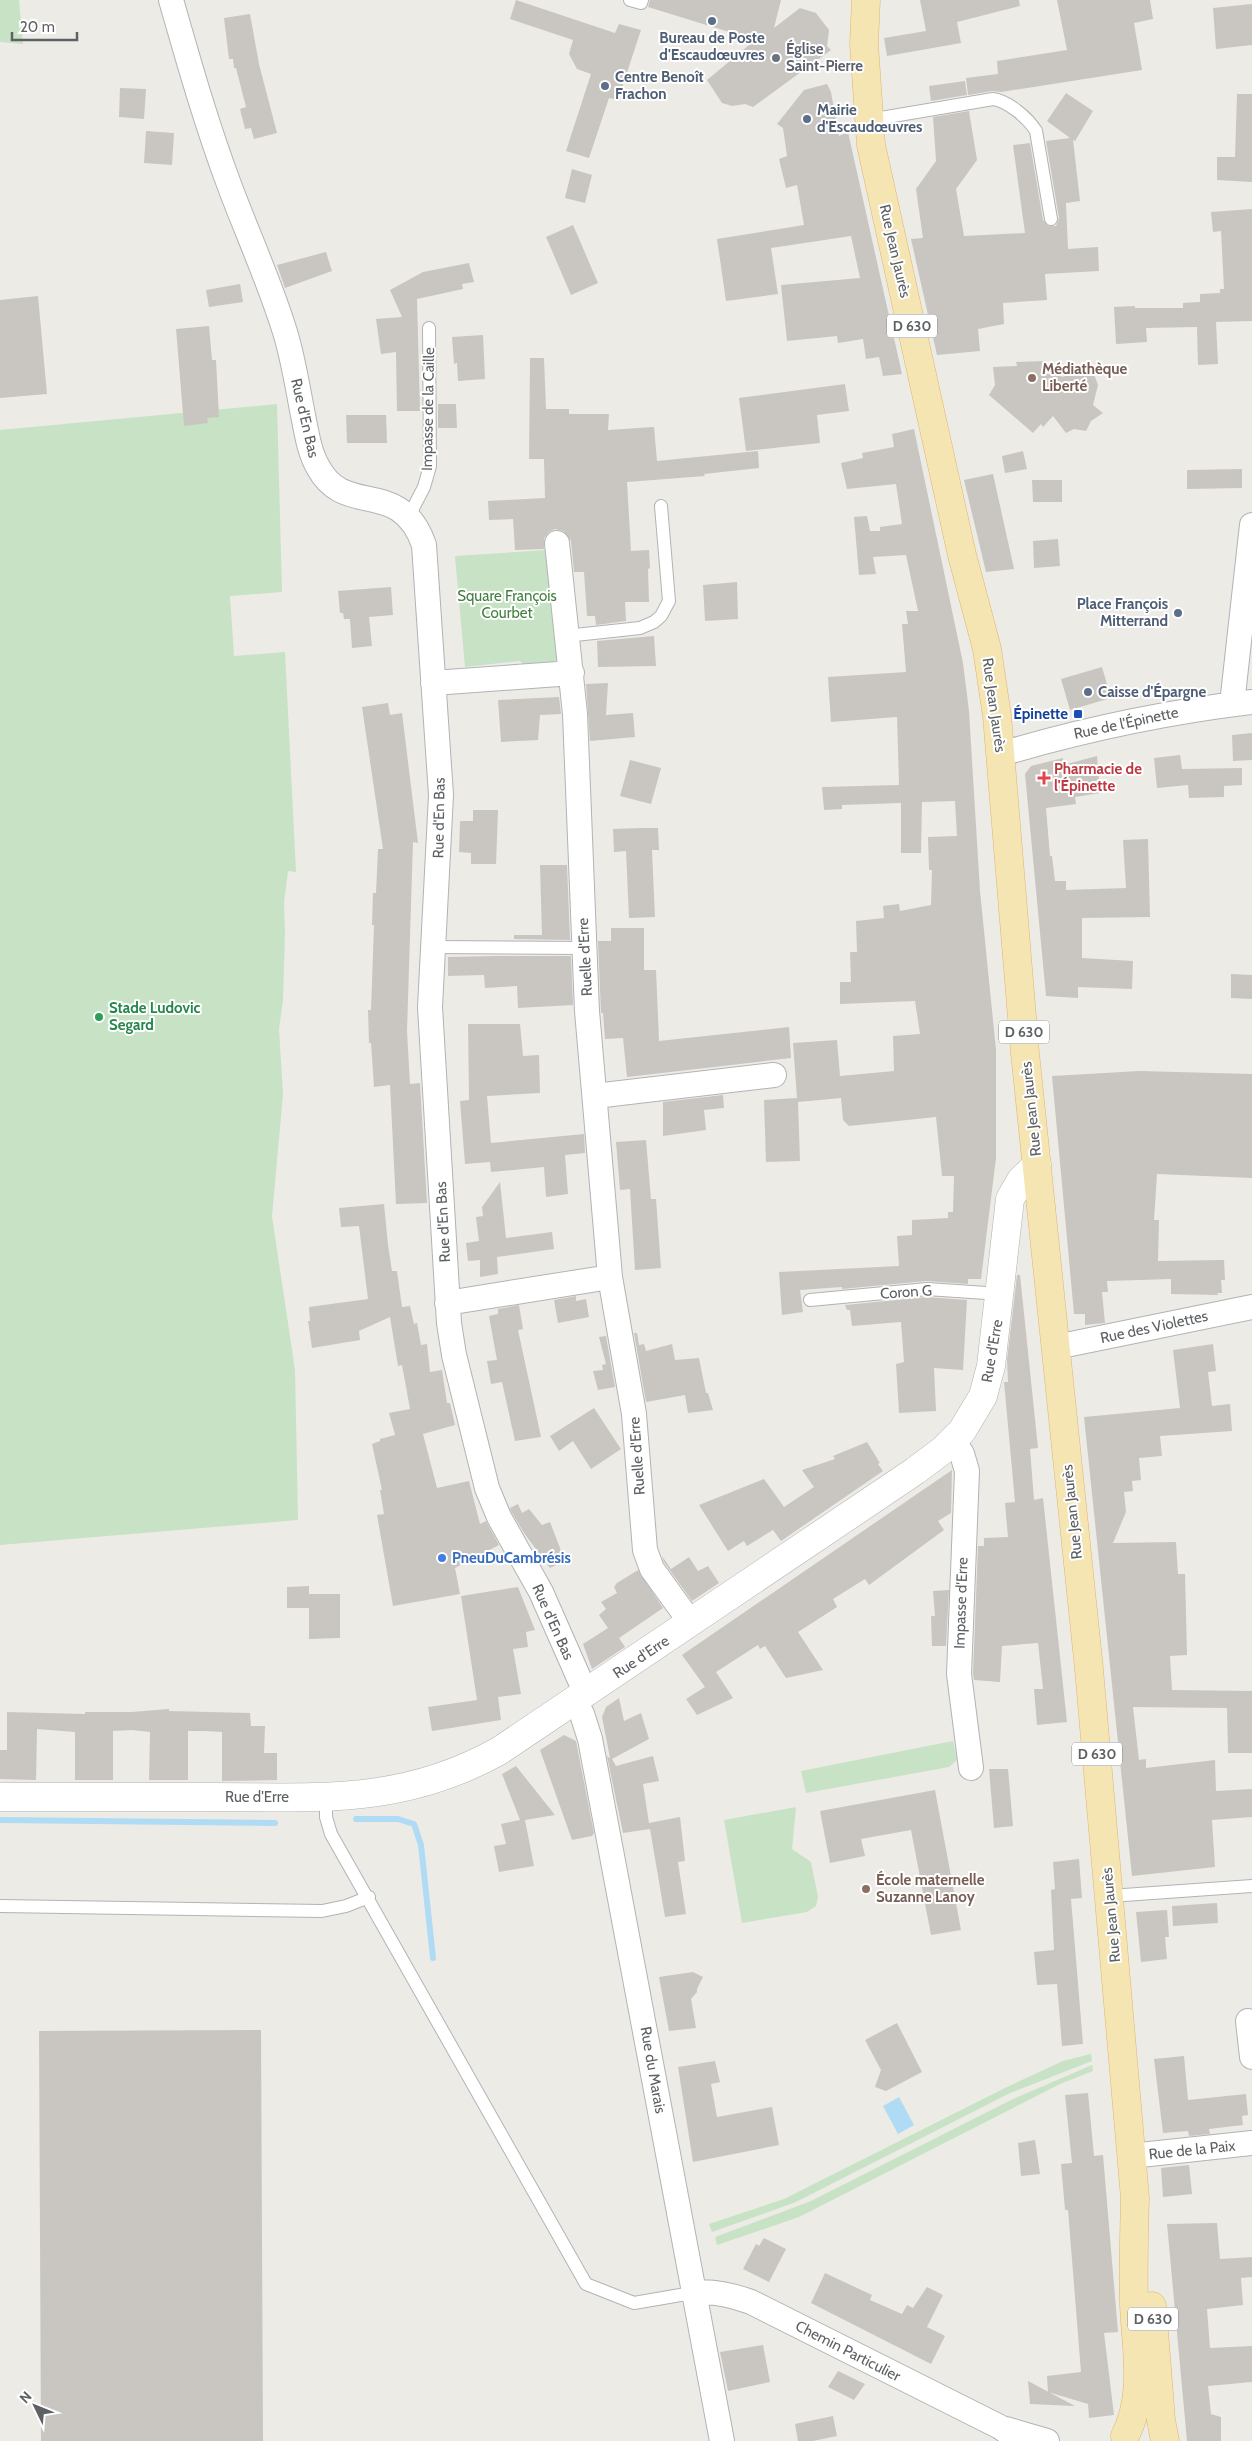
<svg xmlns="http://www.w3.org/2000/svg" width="1252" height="2441" font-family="Cabin,sans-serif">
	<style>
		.green { fill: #c8e2c5 }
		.water { fill: #afdcf4 }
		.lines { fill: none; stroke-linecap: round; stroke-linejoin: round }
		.stream { stroke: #afdcf4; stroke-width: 6 }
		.building { fill: #c9c6c2 }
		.lane-casing { stroke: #b1b3b6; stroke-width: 14 }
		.street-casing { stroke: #b1b3b6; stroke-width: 26 }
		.secondary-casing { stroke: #b0b3b6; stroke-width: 29 }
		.primary-casing { stroke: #dfb66d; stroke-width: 29 }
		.lane { stroke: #fff; stroke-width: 12 }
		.street { stroke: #fff; stroke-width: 24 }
		.secondary { stroke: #fff; stroke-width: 28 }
		.primary { stroke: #f5e5b3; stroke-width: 28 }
		.service-dot { fill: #5c6f8a; stroke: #fff; stroke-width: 2 }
		.worship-dot { fill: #6b7280; stroke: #fff; stroke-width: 2 }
		.education-dot { fill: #8d6e63; stroke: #fff; stroke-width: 2 }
		.transit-dot { fill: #1a4fb4; stroke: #fff; stroke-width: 2 }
		.health-dot { fill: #e0444e; stroke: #fff; stroke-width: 2 }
		.leisure-dot { fill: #2e9e5b; stroke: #fff; stroke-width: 2 }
		.shop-dot { fill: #3f7fe0; stroke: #fff; stroke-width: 2 }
		.labels { text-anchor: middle; stroke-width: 4; stroke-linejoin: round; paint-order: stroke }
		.shield { fill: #fff; stroke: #8e9092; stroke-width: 1 }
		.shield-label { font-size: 14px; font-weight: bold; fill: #5d6164 }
		.service-label { font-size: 15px; font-weight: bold; fill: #4e5e75; stroke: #fff; text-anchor: start }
		.worship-label { font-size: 15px; font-weight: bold; fill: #5b616d; stroke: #fff; text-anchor: start }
		.street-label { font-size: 15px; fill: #5d6164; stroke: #fff }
		.education-label { font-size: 15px; font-weight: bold; fill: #785e54; stroke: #fff; text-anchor: start }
		.park-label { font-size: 15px; fill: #438040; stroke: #fff }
		.transit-label { font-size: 15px; font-weight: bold; fill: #164399; stroke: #fff; text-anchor: end }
		.health-label { font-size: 15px; font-weight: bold; fill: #be3a42; stroke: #fff; text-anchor: start }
		.leisure-label { font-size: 15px; font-weight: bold; fill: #27864d; stroke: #fff; text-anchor: start }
		.shop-label { font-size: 15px; font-weight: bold; fill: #366cbe; stroke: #fff; text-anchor: start }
	</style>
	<rect width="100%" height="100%" fill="#edebe6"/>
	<path class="green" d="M0,0H19L23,44L0,42Z
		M277,404L282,592L230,596L234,656L285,652L296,872L288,871L284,902L285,933L283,1000L279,1029L283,1094L272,1216L295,1370L298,1520L0,1545V430Z
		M547,550L560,656L550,666L528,669L520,661L465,667L455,556Z
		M953,1741L957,1760L949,1767L806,1793L801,1771Z
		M796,1807L792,1849L811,1862L818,1897L816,1906L807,1912L742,1923L724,1820Z
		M1091,2054L1092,2061L1010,2093L796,2202L712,2232L709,2224L784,2199L1007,2087L1063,2061Z
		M1092,2065L1093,2071L1060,2084L799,2217L717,2245L715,2237L811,2201L1013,2099Z"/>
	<path class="water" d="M899,2097L914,2125L898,2134L883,2106Z"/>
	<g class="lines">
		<path class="stream" d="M356,1819H398L414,1824L421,1845L433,1958
			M0,1820L275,1823"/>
	</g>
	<path class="building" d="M516,0L615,33L619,24L641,30L618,100L609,98L589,158L566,151L591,74L577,69L569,54L573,40L510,19Z
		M650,0H781L774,28L800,8L816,13L829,30L827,46L831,50L753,107L745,104L732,106L722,103L707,80L755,40L648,7Z
		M920,0H1019L1020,6L957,22L961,43L887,56L884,38L926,31Z
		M1057,0H1150L1153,19L1134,23L1142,70L1001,92L992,91L968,95L966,78L998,74L997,61L1067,50Z
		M1252,4V45L1216,49L1213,8Z
		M250,14L259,64L277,133L254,139L251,128L245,129L240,109L246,107L236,68H234L233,59H229L224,18Z
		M965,81L967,95L931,101L929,86Z
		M827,84L831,92L839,136L848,132L902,374L883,376L879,357L866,359L863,339L838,343L837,336L787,341L781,285L860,278L851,236L771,248L778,294L726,301L717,239L804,225L797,185L786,188L779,159L787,156L783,128L777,124L804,90Z
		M120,88L146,89L144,119L119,117Z
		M1066,93L1093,111L1075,141L1073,140L1080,201L1066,203L1068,249L1098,247L1099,271L1045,274L1047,300L1003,303L1004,324L978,329L980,351L937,355L911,239L923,238L916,189L936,161L933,117L969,111L977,160L956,189L964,236L1025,233L1013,145L1030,143L1043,220L1048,226H1056L1059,218L1046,141L1070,138L1047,121Z
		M1237,94H1252V182L1217,180V157H1235Z
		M146,131L174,133L172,165L144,163Z
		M572,169L592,175L585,203L565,198Z
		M1252,209V321L1216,322L1218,364L1198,365L1197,327L1146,328L1147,342L1116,344L1114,307L1135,306V308H1183V303L1200,302V294L1220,293V289H1224L1221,231L1213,232L1211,212Z
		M573,225L598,283L571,295L546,237Z
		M326,252L332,271L285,288L277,265Z
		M469,263L474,282L462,284L463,289L417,299L420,411H397L396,352L381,354L376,319L402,317L390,290L423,272Z
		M240,284L243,302L209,307L206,290Z
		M38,296L47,394L0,398V300Z
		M209,326L212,360H216L219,417L207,418L208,423L184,426L176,329Z
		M483,335L485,379L458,381L457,363L454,364L452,337Z
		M530,358H544L546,409H569V414H609L608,430L654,427L657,461L758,451L759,468L704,474L705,476L627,482L631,551L649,550L650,568L648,569L649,602H625L626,621L596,625L595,616H587L584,572H574L571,541L563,531L555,529L549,532L544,538V549L515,550L513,519L489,520L488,501L545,498L544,459H529Z
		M1045,361L1062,377L1072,374L1082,375L1091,366L1098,385L1093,405L1103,413L1091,421L1086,431L1074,429L1066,433L1053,416L1043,427L1041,424L1033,433L989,395L995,385L993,367L1017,366L1016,362Z
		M845,384L849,411L817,415L820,443L746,451L739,398Z
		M438,404H456L457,428H438Z
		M346,415H386L387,443H347Z
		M914,429L963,663L969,711L980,891L996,1050V1158L981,1279H968V1284L926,1281L842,1289V1287L800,1290L803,1312L782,1315L779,1272L899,1266L897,1236L912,1235V1220L948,1218V1212H953L954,1176H942L936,1117L849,1126L843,1120L841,1098L798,1102L800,1161L766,1162L764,1100L797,1098L793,1043L837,1040L840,1076L894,1071L893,1036L920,1034L915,1001L840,1004V982H851L850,952H857L856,921L884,918L883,906L899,904L900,911L931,905L932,870H929L928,837L957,836L955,801L922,802L921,853H901V803L842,805V809L824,810L822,787L899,785L897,717L831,722L828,677L906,672L902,624H908L906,611H918L906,555L873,557L876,574L859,575L854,517L867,516L870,531H880V527L902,524L896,484L847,489L841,463L863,458L862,453L894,447L892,434Z
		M1023,451L1027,469L1005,473L1002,456Z
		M1242,469V488L1187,489V470Z
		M993,474L1014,569L986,572L964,480Z
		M1032,480H1062V502H1033Z
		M1058,539L1060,566L1034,568L1033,541Z
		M737,582L738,619L705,621L703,585Z
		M391,587L393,615L369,617L372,646L352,648L350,619H344L343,613H340L338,591Z
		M654,636L656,666L598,667L597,641Z
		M1102,667L1111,698L1070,710L1061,679Z
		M608,683L606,715L633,713L635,737L590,741L586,684Z
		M559,697L561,714L540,715L538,740L501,742L498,700Z
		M388,703L390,715L402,713L418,843L413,842L407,1031L410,1084L420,1083L427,1203L396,1204L390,1085L374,1087L371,1043H369L368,1010H371L374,925H372L373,893H376L378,849H383L362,707Z
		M1252,733V760L1233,761L1232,735Z
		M1180,755L1182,769L1242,768V785L1224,786V797L1189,798L1188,785L1157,788L1154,758Z
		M1097,756L1100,793L1075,797L1076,804L1046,808L1050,856H1052L1055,881H1066V890L1126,888L1123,840L1148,839L1150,917L1082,918V958L1133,961L1132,989L1078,987V998L1046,996L1025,774L1031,766L1063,758V765Z
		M630,760L661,768L651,804L620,796Z
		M473,810H498L496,864H471V853L459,852L460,821H473Z
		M642,828H658L659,850H652L655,917L629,918L626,851L614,852L613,829Z
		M540,865H567L570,940L514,939V935H542Z
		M611,928H644V970H656L659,1041L789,1027L791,1058L627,1077L623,1038L605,1039L603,1013H601L598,941H611Z
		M496,956H571L573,1005L518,1008L517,986L485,988L484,975L448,976V957Z
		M1231,974L1252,975V999L1231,998Z
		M468,1024H520L523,1056L539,1055L540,1093L487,1096L491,1143L584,1134L585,1153L565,1155L568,1194L546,1197L544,1167L491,1172L490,1162L465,1164L460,1101L469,1100Z
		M1139,1071L1252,1074V1178L1157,1174L1154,1220H1159L1158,1261L1224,1260L1225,1280H1221L1222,1293H1217L1218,1295L1171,1294V1279L1107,1281L1108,1292H1102L1105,1323L1085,1325V1314H1074L1052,1076Z
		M723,1095L724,1108L704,1110L706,1130L663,1136V1102Z
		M646,1140L651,1199H656L661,1268L635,1270L630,1189L620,1190L616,1142Z
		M500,1182L506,1238L552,1232L554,1249L497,1257L498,1274L480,1277V1260L468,1261L466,1243L479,1241L476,1217L483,1216L482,1207Z
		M384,1204L388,1245L392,1271H397L402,1307L410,1306L414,1324L417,1323L421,1345L427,1344L430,1372L442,1370L447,1403H450L455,1425L423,1434L437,1488L469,1481L480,1524L486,1521L499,1545L455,1568L460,1594L393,1606L377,1515L384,1514L380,1490H382L372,1444L380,1441V1439L395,1435L389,1413L410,1409L402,1365L398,1366L390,1317L359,1331L360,1340L312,1348L308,1321H310L309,1307L368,1299L359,1226L341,1227L339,1208Z
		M1017,1275H1020L1038,1448L1030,1449L1034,1500L1043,1498L1067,1722L1037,1725L1034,1689H1043L1038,1643L1002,1646L1000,1682L974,1680L973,1673L978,1546H984V1538L1008,1537L1005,1503L1015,1502L1004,1382H1008L1007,1360Z
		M576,1296V1301L586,1299L589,1317L558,1323L554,1300Z
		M927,1297L967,1300L963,1370L934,1368L936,1411L899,1413L896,1364L904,1362L901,1322L852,1326L850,1310H847L845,1305Z
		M519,1305L523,1329L518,1330L541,1437L515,1441L502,1382L491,1384L487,1361L497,1360L489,1316L498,1314V1309Z
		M634,1333H637L639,1345L644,1344L646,1351L672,1344L675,1360L699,1358L706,1393H708L713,1410L688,1413L685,1395L646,1402Z
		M606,1336L615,1387L598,1390L593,1371L603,1370L602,1365L606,1364L599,1337Z
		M1213,1344L1216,1371L1208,1372L1212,1406L1230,1404L1232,1431L1160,1436L1162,1456L1139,1458L1141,1480L1132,1481L1133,1491L1124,1492L1126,1512L1113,1543L1176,1542L1178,1574H1185L1187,1655L1170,1656L1172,1690L1252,1691V1753H1228L1227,1708L1133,1707L1139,1760L1146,1759V1768L1215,1760L1216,1791L1252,1789V1817L1212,1820L1215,1867L1132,1876L1084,1417L1180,1408L1173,1350Z
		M594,1408L621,1449L591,1469L573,1441L559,1451L550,1436Z
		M867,1442L880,1463L878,1464L883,1471L781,1541L773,1530L747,1546L744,1541L728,1551L699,1505L764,1479L784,1507L814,1487L802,1470L835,1459L833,1456Z
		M952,1470L951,1513L938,1521L944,1530L869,1585L865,1579L833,1599L837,1607L798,1632L823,1670L786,1678L765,1646L760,1649L758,1645L716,1672L733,1698L697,1715L686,1699L705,1687L682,1655Z
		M518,1504L522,1513L529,1509L542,1525L550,1522L565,1561L550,1568L524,1533L511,1511L510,1508Z
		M662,1556L671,1569L689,1557L698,1571L708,1566L719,1583L692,1601L664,1562Z
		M638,1570L663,1608L619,1638L625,1647L592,1669L583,1644L608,1628L599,1615L606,1609L601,1602L617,1593L614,1587L617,1583Z
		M309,1586V1594H340V1638L309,1639V1608H287V1587Z
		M518,1587L535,1630L526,1632L528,1647L513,1649L521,1694L498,1697L501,1720L432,1731L428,1707L477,1700L461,1596Z
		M949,1590L946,1646H932L931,1616H935L933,1591Z
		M619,1698L624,1721L641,1713L649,1739L612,1759L616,1766L653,1756L659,1781L643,1784L649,1823L680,1817L685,1861L678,1862L686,1914L665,1917L650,1829L623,1833L607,1756L610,1758L602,1717L606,1707Z
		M169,1709V1711L250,1713L251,1726H265L264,1753H277V1780L222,1781V1732L205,1731H188V1780H149L150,1732L132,1730L113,1731V1780H75V1732L37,1729L36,1780L0,1779V1750H7V1712L85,1714V1712H132Z
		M564,1735L576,1741L594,1833L592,1836L572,1840L540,1750Z
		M516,1766L555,1815L525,1820L534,1866L499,1872L494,1846L506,1844L501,1824L520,1820L502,1774Z
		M989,1769H1008L1013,1826L994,1828Z
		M935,1790L961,1930L931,1935L911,1830L861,1839L865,1856L830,1863L820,1811Z
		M1079,1859L1082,1898L1071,1899L1083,2044L1062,2046L1057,1984L1037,1985L1034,1952L1054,1950L1051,1890L1055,1889L1053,1862Z
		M1217,1903L1218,1923L1173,1926L1172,1906Z
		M1167,1910L1169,1937H1165L1167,1959L1141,1962L1136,1912Z
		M693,1972L703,1977L697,1989V1992L691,1999L696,2028L669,2031L659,1977Z
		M897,2023L922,2072L886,2091L875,2087L881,2070L865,2040Z
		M261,2030L263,2441H41L39,2031Z
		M1184,2056L1188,2100L1246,2094L1248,2115L1242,2116L1243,2125L1209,2129L1210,2134L1189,2136L1188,2131L1163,2133L1154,2059Z
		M715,2061L720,2082L711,2084L717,2117L772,2107L779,2145L693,2162L678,2067Z
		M1088,2093L1094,2156L1103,2155L1118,2332L1104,2333L1114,2415L1089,2418L1088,2404L1048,2392L1047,2376L1081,2372L1068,2210H1065L1061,2164L1072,2163L1065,2095Z
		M1035,2140L1040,2174L1021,2176L1018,2143Z
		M1189,2165L1192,2194L1163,2197L1161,2168Z
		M1217,2223L1220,2259L1252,2257V2277L1241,2278L1243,2305L1207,2309L1210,2348L1252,2346V2382L1208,2386L1211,2414L1221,2417V2441H1187L1167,2224Z
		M764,2238L786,2249L769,2282L743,2269L756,2244L759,2246Z
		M825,2273L872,2295L870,2300L902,2314L907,2305L913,2308L927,2287L943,2295L927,2327L945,2336L931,2364L811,2303Z
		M763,2345L770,2382L728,2391L720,2352Z
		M838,2371L865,2384L854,2400L828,2387Z
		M1028,2381L1075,2406L1030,2404Z
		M833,2416L837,2436L813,2441H798L795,2424Z"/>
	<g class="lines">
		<defs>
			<path id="lane" d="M630,0L641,3L642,0
				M869,120L993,99C1008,101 1028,118 1036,131L1051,219
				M409,516L424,487L430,466L429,328
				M566,636L640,628L654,622L661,616L669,601L661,506
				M432,947L584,948
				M810,1300L927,1289L1001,1294
				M326,1797V1817L331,1834L586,2284L634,2303L692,2293
				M1110,1896L1252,1886
				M0,1906L322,1911L346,1906L369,1897"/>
			<path id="street" d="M171,0C189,63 207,126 230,187C248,235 270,283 285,332C294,361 298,391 304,420C307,436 310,453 318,467C345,519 400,476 424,545L441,795L430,1007L449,1323L454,1355L487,1488L499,1517L541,1592L586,1694
				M433,683L572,673
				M1232,704L1252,525
				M1001,754C1083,730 1167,712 1252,702
				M595,1096L774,1075
				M610,1277L634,1414L645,1550L652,1569L691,1623
				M447,1303L610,1277L587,1011L575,714L557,543
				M1056,1347L1252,1307
				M953,1440L962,1454L967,1471L959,1674L971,1768
				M575,1702L582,1714L590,1739C636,1973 676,2208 722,2441
				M1248,2021L1252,2057
				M1131,2156L1252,2143
				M692,2293C712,2290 732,2295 751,2302L1000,2427L1020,2441
				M1006,2429L1047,2441"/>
			<path id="secondary" d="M0,1797C71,1797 141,1797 212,1797C319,1797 402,1805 499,1751L915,1471L943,1450L962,1431L983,1396L991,1366L1010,1199L1021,1180L1037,1165"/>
			<path id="primary" d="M866,0L864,44L871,145L962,555L987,649L997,716L1025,1053L1089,1669L1135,2198C1134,2234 1133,2269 1134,2305C1136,2349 1146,2395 1125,2436
				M1152,2306L1161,2420L1165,2441"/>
		</defs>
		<use href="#lane" class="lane-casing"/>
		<use href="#street" class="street-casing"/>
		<use href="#secondary" class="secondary-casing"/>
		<use href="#primary" class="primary-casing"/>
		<use href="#lane" class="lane"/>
		<use href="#street" class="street"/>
		<use href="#secondary" class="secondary"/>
		<use href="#primary" class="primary"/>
	</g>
	<g class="service-dot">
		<circle cx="712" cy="21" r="5"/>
		<circle cx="605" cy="86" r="5"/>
		<circle cx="807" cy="119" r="5"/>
		<circle cx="1178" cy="613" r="5"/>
		<circle cx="1088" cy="692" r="5"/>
	</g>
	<circle class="worship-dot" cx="776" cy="58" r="5"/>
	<g class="education-dot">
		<circle cx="1032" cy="378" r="5"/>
		<circle cx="866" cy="1889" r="5"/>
	</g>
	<rect class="transit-dot" x="1073" y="709" width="10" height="10" rx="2.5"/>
	<path class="health-dot" d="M1041.5 770.5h5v5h5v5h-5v5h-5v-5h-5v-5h5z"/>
	<circle class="leisure-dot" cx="99" cy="1017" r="5"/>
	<circle class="shop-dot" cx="442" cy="1558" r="5"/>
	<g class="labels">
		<g class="shield">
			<rect x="887" y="314.5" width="50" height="23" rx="4"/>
			<rect x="999" y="1020.5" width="50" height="23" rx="4"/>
			<rect x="1072" y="1742.5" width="50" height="23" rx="4"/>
			<rect x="1128" y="2307.5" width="50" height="23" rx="4"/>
		</g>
		<g class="shield-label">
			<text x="912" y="331">D 630</text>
			<text x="1024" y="1037">D 630</text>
			<text x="1097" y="1759">D 630</text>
			<text x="1153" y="2324">D 630</text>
		</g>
		<g class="service-label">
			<text x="712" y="43" text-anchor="middle">Bureau de Poste<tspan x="712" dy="17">d'Escaudœuvres</tspan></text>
			<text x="615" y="82">Centre Benoît<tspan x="615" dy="17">Frachon</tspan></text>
			<text x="817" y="115">Mairie<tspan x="817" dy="17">d'Escaudœuvres</tspan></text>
			<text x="1168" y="609" text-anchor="end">Place François<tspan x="1168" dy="17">Mitterrand</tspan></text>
			<text x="1098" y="697">Caisse d'Épargne</text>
		</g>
		<g class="worship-label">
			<text x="786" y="54">Église<tspan x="786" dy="17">Saint-Pierre</tspan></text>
		</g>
		<g class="street-label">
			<text transform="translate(895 251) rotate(77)" y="5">Rue Jean Jaurès</text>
			<text transform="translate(428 409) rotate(-89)" y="5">Impasse de la Caille</text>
			<text transform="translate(305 418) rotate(77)" y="5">Rue d'En Bas</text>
			<text transform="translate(994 705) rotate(82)" y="5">Rue Jean Jaurès</text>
			<text transform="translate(1126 723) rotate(-12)" y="5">Rue de l'Épinette</text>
			<text transform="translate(439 818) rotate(-89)" y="5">Rue d'En Bas</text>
			<text transform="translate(585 957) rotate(-93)" y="5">Ruelle d'Erre</text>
			<text transform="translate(1031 1109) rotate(-96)" y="5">Rue Jean Jaurès</text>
			<text transform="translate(443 1222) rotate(-93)" y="5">Rue d'En Bas</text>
			<text transform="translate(906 1292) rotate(-4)" y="5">Coron G</text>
			<text transform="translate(1154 1327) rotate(-12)" y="5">Rue des Violettes</text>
			<text transform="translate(992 1351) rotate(-80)" y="5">Rue d'Erre</text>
			<text transform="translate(637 1456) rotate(-94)" y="5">Ruelle d'Erre</text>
			<text transform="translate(1072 1512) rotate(-96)" y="5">Rue Jean Jaurès</text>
			<text transform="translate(961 1603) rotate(-88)" y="5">Impasse d'Erre</text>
			<text transform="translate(553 1622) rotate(66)" y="5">Rue d'En Bas</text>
			<text transform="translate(641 1657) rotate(-34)" y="5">Rue d'Erre</text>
			<text x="257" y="1802">Rue d'Erre</text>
			<text transform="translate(1111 1915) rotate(-95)" y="5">Rue Jean Jaurès</text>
			<text transform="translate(653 2070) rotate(80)" y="5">Rue du Marais</text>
			<text transform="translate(1192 2150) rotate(-6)" y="5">Rue de la Paix</text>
			<text transform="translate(848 2351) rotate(27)" y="5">Chemin Particulier</text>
		</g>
		<g class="education-label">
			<text x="1042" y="374">Médiathèque<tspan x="1042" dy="17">Liberté</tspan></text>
			<text x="876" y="1885">École maternelle<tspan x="876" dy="17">Suzanne Lanoy</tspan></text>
		</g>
		<g class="park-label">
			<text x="507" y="601">Square François<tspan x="507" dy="17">Courbet</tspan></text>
		</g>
		<g class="transit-label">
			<text x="1068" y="719">Épinette</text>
		</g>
		<g class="health-label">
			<text x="1054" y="774">Pharmacie de<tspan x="1054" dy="17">l'Épinette</tspan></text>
		</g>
		<g class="leisure-label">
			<text x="109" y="1013">Stade Ludovic<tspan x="109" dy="17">Segard</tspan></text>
		</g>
		<g class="shop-label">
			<text x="452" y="1563">PneuDuCambrésis</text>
		</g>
	</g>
	<g transform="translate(35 2406) rotate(313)" stroke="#ffffff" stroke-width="4" paint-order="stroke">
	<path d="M0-4L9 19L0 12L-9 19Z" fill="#5d6164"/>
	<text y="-8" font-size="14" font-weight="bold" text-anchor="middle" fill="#5d6164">N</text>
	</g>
	<path d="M12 32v8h65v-8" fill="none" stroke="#5d6164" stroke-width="2.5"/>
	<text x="20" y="32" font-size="15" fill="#5d6164" stroke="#ffffff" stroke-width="4" paint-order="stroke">20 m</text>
</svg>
